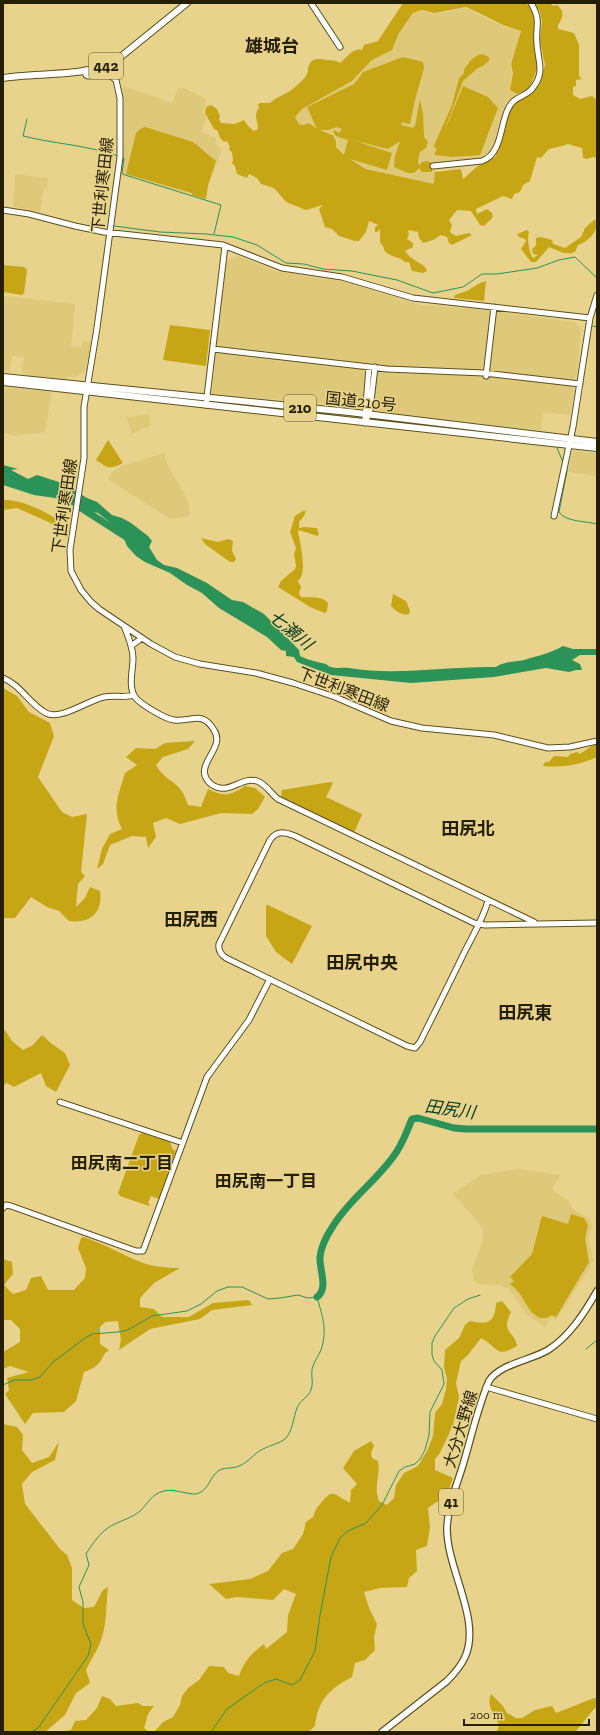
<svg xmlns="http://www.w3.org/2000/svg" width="600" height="1735" font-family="'Zilla Slab','Noto Sans JP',serif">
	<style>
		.built { fill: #dec879 }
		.green { fill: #c7a616; fill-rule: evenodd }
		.water { fill: #2b9358 }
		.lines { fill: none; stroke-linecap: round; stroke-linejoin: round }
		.stream { stroke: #2b9358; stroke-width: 1 }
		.river { stroke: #2b9358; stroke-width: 7 }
		.secondary-casing { stroke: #5e501a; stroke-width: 7 }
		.primary-casing { stroke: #5e501a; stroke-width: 8 }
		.highway-casing { stroke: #5e501a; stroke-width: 8 }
		.secondary { stroke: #fff; stroke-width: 5 }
		.primary { stroke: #fff; stroke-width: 5.5 }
		.highway { stroke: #fff; stroke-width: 6 }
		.labels { text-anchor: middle; stroke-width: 3; stroke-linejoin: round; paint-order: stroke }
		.shield { fill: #e7d38c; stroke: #60542b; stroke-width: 1 }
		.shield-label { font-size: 15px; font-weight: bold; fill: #261e01 }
		.street-label { font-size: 16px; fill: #261e01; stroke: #e7d38c }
		.water-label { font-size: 17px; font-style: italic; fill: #033c1f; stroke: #e7d38c }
		.neighbourhood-label { font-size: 17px; font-weight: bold; fill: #261e01; stroke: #e7d38c }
		.quarter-label { font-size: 18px; font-weight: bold; fill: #261e01; stroke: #e7d38c }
	</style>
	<rect width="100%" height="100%" fill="#e7d38c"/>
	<path class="built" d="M466,8L502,26L521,32L510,64L512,72L510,90L516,94L508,100L503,108L499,122L495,145L485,157L435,164V185L366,168L342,153L336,147L337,141L334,134L318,130L309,122L302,125L299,124L295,117L303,108L354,80L372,60L392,50L399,33L414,13L422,11L434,14Z
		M123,86L172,103L178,88H184L204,98L206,103L203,113L206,115L202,132L216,138V144L222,150L209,184L206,199L121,174L124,137Z
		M15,174L48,178L47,189H43L40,212L15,207L13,205Z
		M239,256L278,272L352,283L420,305L486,310L575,322L581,329L577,375L574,379L573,389L574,391L570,415L543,412L541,430L526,429L384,413L376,409L350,406L213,394L212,392L217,332L226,263L230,259Z
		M3,296L75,304L71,346L81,347L83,341L91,343L85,371L76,377H67V380L22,374L24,357L12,356L10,372L3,371Z
		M3,387L52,392L45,432L14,436L3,433Z
		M144,415H150V427L141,429V430L132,434L126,417Z
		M573,451L597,453V476L568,472Z
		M164,453L168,466L188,500L190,516L170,519L108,479L111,473L122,466Z
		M518,1169L561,1175L552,1188L556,1193L569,1201L571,1206L573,1209L590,1219L592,1227L588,1237L593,1260L590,1267L556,1320L552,1317L545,1327L527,1315L509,1289L500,1285L479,1284L474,1281L472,1270L482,1243L483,1230L478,1222L454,1195L453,1193L481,1175Z"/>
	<path class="green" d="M403,3H526L537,16L534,38L537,69L530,86L526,90L517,94L510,90L513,73L511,64L521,31L503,25L477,12L466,7L434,13L422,10L413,13L399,33L392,50L372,60L352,81L302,109L295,117L299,124L303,125L309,123L317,129L307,107L354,84L363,72L403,57L423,62L424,68L415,100L410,124L402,122L401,125L413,128L415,126L420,99L417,94L420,99L423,114L424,137L428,142L426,148L420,152L418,160L419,166L422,162L428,161L432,164V172H422L419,168L414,173H408L394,167L395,156L400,141L388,149L352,140L392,153L387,170L350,159L366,169L434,184L435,172L461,169L463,179L479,165L495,157L499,149L510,108L517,101L532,94L541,79L545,65L540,41L542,21L540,12L535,3H550L553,6L557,5C565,11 563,18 558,25V29L574,33L579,45V76L582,79L576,80V86L573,87V95L580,99L592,96L597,100V158L593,157L587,159L583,158L582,148L568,144L562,146L549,149L541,158L537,157L530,181L523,185L520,192L514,194L512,199L503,196L476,209L477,214L487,209L492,213L493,217L484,226L480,225L471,211L457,210L449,220L452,225L450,231L451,233L456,236L469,233L472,235L452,245L449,243L447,237L441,235L433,240L423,243L419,238L418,232L408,230L409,234L407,239L413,243V247L405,251C407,253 409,257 412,258C417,263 424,263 427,271L423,273L412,271L409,262H405C399,256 390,258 384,250V248L380,242V229L377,232H375V227L378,225L369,221L366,232L359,241H355L339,236L332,229L325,227L319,209L323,205L306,210L286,202L274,188L261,184L257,178L249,174L247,178L237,174L235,166L232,163L233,160L232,152L229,150L230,147L227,141L224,142L220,138L218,131L214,129L205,113L206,107L211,105L217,109L220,116L219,119L221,123L235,124L244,120L248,126L254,131L258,129C258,121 253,115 259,108L258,104L261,103H270C278,96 287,94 294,88C298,84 305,79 307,74C309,69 307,72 308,68C311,56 320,59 328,60C334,61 336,60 340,63C347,58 353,47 362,50L364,45L378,41ZM337,127L342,129L339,133L335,130L333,132L336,136L348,140L344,155L336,147V141L333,135L319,130H328Z
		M482,54L489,57V61L483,66L478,68L463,81L443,134L463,86L488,97L498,108L480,155L452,157L434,155L437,149L434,147L435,143L452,105L459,78L464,73V70C469,62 473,56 482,54Z
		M145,127L193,142L216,161L208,185L206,199L192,195V193L126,174L136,133L140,129Z
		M594,220L597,221C597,234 588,241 578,245L575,252C565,256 558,250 549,247L536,262H531L521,249L526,241L525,239L519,237L517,234L527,230L529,232C527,238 529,253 533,258L538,255L533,254L532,249C539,243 535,245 536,238L541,237L552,240L553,244L565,248L581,237L585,228Z
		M3,265L24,267L27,270L24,293L22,295L3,292Z
		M486,281L484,301L454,298L455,295L467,291L480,283Z
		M170,325L210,330L206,366L163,360Z
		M108,440L123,463C109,470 108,468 96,460Z
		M3,500C21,499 42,510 57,519L55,525L17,508L3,510Z
		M303,511H306L304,516L299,522V528L304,527L317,528L319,534L317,536C315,535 302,531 299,530L298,532C300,542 308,573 298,581L301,587L299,593L301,597C311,598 321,595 328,603L327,611L325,613L310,607L278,587L281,581L295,569L296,566L294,554L296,548L290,532L295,516Z
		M201,538L218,542L228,539L233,541L232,551L236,559L234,562H230L205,544Z
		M393,594L406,601L410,611L409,614C402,616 396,611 391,606Z
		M3,688L17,696L29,712L50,723L54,736L38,777L62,812L72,817L87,814L81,872L85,876L78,884L76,907L85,898L90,887L100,891C103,913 90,924 69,921L59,911L47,907L31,897L15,918H3Z
		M195,741L188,749L163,757L156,765C164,779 172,779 181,790C184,794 186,800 188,805L201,807L208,789C224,797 230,796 245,786L255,788L265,797L258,809L252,814L221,813L180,824L166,818L153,823L156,837L148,848L146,837L132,836L110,845L103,864L97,869L102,849L110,834L122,829C111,808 119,794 125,773L137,765L126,757L136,748L155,749L165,743Z
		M597,744V757C579,765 562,768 543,766L545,762H549L554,756L568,757L570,754L577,752L580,754L590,747Z
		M330,782L333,783L326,797L362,814L355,831L353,832L281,797L282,790Z
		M266,905H268L312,926L292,964L276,952L266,936Z
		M5,1030L12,1041L23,1050L33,1045L42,1035L52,1044L65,1053L70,1065L56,1092L46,1086L41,1073L14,1087L7,1083L3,1086V1033Z
		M142,1133L170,1142L173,1150H176L159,1199L151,1196L148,1203L150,1204L149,1206L120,1196L118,1193L139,1135Z
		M571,1214L584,1218L588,1225L585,1238L589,1262L556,1317L552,1315C536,1326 527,1305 520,1294C517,1290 514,1287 510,1284L514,1281L510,1277L532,1254L542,1216L568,1224Z
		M84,1237C93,1241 103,1244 112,1249C140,1262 148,1268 180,1268L154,1283L140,1298V1307L154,1309L162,1317H189L213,1303L249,1300L252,1305L212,1310L200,1319L150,1329L119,1350L121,1340L118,1321L105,1322L100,1327V1344L109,1350C102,1355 104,1357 99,1363C95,1368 89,1370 84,1372L76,1401L64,1412L33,1413L25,1424L5,1394L9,1390L7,1378L29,1372L10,1366L3,1369V1352L20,1342V1329L11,1320H3V1259L12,1262L13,1274L4,1285L13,1294L26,1290L31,1278L41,1276L48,1290H74L85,1278L86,1268L78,1248L81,1238Z
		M502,1301L511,1312C500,1333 515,1331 517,1346C496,1359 498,1347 481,1338L468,1355L461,1361L456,1383L459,1397L453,1425L440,1453L435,1459V1470L453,1478L447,1495L428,1508L430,1527L427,1546L416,1550L417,1571L409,1578L407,1587L380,1588L364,1592L369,1608L377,1624L374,1637L375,1650L365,1660L355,1663L352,1677C329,1689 318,1700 315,1726L308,1732H154L163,1722L173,1717L180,1705L182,1696L188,1688L199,1680L209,1666L224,1667L228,1673L239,1676C244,1661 252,1653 264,1644L266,1649L287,1632L288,1615L296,1594L284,1589L273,1600L237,1597L226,1599L209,1584L250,1579L268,1571L282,1553L293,1549L303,1534L306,1522L313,1517L316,1509L325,1498L330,1494H335L350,1503L351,1490L357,1484L343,1468L354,1451L371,1441L374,1446L371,1453L372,1458L378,1461C381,1475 373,1486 379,1501L387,1505L394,1498L396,1485L404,1473L418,1466L428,1449L433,1436L435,1413L442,1404L446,1389L447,1378L444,1368L445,1350L459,1338L465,1325L470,1321C488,1325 495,1323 496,1303Z
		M3,1424L17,1427L23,1435L22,1450L32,1463L49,1457L59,1442L55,1460L32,1472L22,1484L25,1504L60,1549L67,1555L72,1568V1600L84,1608L94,1607L103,1590L108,1587C106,1604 107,1621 102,1637C99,1648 91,1659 86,1670L90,1683L76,1693L65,1715L45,1732H3Z
		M491,1694L503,1706L507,1713L516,1718H522L535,1710L552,1706L556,1713L594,1698L597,1699V1707L594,1709L576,1731L497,1732L499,1724C494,1715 486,1705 491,1694Z
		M102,1696L110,1699L116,1706L138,1703L143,1706H154L148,1714L144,1728L149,1732H61L71,1730L75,1721L86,1720L97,1708Z"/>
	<path class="water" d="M3,465L18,469L11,470L28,479L37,475L62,483L87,498L97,502L112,515L122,518L131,523L148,536L152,541L149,547L157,560L164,565L177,568L207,583L232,600L243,602L264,614L299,650L300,656C308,660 317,662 326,664C328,665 329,667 331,667C337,669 343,667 349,668C398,676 447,666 496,667C504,661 514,662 524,660C537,656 551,653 563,646L573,649H597V655H580L572,660L580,664L582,670H576L569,672L546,668L494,677L411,683L331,675L297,662L294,657L286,656V651L281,650L267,637L219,608L202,593L187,585L170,573L145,562L136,556L127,546L121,531L98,513L84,510L55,498L34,495L3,485Z"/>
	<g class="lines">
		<path class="stream" d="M27,119L23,136C55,144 87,145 118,156
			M121,157L124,158L122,174L221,205L214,234
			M114,226L160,232L206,234L233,237L257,245L286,263L304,264L323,269L352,271L397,280L433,293L463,287L482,274H497L537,268L559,260L575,257L597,278
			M592,326L597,327
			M557,448L563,462
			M566,468L567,471L559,512C565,522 586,521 597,524
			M586,1349L597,1340
			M3,1385L14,1380H31L40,1377L53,1362L85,1338L92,1334L118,1332L128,1330L152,1316L187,1311L201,1304L217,1291L228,1287H242L268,1299L280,1298L298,1295L308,1298L317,1297C322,1316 328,1329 321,1350C319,1355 315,1360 313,1366C310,1373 314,1382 311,1390C308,1398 300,1400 297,1408C293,1418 293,1431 285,1439C279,1444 270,1445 263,1449C254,1453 248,1463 239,1466C232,1469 224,1467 218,1471C210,1477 209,1489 199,1493C193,1497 175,1488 164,1491C151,1494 148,1504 139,1512C128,1520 115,1522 105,1530C97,1537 91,1546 86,1554L89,1565L79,1587L83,1602V1624L91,1644L88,1656L38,1728L31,1732
			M211,1732L227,1709L264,1683L276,1679L292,1685L300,1680L315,1651L320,1615L331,1557L340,1538L348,1531L366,1523L382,1505L399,1471L405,1467L415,1464L420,1459L425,1450L429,1435L430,1412L444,1384L442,1370L434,1361L432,1355V1343L435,1336L454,1308L468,1299L480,1295"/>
		<path class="river" d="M78,506L128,538
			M317,1297C329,1289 319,1269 320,1257C321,1247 327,1235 333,1226C349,1200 375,1182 393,1157C402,1146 406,1133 412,1119L418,1118L454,1128L466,1129H597"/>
		<defs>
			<path id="secondary" d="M311,3L340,47
				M85,70L86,75L88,76L109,74L116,80L120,98V157L97,328L84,407V458L70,550L71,571L81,590L91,602L99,609L151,644L175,657L200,664L256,673L293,683L335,697L391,721L422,728L494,735L548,748L570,747L597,741
				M433,166L482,161C502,154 500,125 508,109C514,96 523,98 531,90C546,73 538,62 537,44C535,25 542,22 531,3
				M3,210L29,214L75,226L104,232L223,245L282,268L342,277L413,298L590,318
				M213,349L387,369L484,373L580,384
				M486,376L494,307
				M206,405L225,246
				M365,418L369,367
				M365,423L370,410L375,367
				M554,516L573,427L590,318L597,295
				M124,626C128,636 133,647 133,658C133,670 128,687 135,697C140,704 165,719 174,720C192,722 202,710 214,730C227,749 190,766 211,784C228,797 241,776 257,781C266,784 271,794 278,799L534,922
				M131,646L142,638
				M3,678C21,685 29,704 46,713C60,721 89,700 104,697C114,695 124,698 134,695
				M488,901C483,919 473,935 465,951C450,982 435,1012 420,1042L415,1048L407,1046L226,958C220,954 218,950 219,944L270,840C277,830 285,832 295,836L474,923L485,925L597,923
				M60,1102L183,1143
				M3,1208L6,1205L11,1206L136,1251H143L207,1077L249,1020L270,979
				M486,1387L597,1419"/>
			<path id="primary" d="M382,1732L447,1681C454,1674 461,1666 465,1657C482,1620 446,1568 447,1527C448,1506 456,1487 462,1468C471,1439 477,1409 489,1381C499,1364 532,1360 548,1350C570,1336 585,1312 597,1291"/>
			<path id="highway" d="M3,78C36,72 92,78 118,59L187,3
				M3,377L349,412L597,442
				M3,382L597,448"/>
		</defs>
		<use href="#secondary" class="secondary-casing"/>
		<use href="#primary" class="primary-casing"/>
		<use href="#highway" class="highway-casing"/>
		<use href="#secondary" class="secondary"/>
		<use href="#primary" class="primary"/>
		<use href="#highway" class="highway"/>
	</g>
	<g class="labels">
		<g class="shield">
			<rect x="89" y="53" width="34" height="26" rx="3"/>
			<rect x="284" y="395" width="32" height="26" rx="3"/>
			<rect x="439" y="1489" width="24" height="26" rx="3"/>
		</g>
		<g class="shield-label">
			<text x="106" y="71">442</text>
			<text x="300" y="413">210</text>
			<text x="451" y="1507">41</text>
		</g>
		<g class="street-label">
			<text transform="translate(102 185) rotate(-84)" y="6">下世利寒田線</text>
			<text transform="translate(361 401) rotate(6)" y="6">国道210号</text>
			<text transform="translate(64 506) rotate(-82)" y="6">下世利寒田線</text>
			<text transform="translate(344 689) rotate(21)" y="6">下世利寒田線</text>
			<text transform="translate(460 1429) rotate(-73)" y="6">大分大野線</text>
		</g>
		<g class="water-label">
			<text transform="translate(291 630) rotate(40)" y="6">七瀬川</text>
			<text transform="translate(450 1109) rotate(8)" y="6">田尻川</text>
		</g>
		<g class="neighbourhood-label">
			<text x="122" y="1169">田尻南二丁目</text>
			<text x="266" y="1187">田尻南一丁目</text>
		</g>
		<g class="quarter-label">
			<text x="272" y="52">雄城台</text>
			<text x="468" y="835">田尻北</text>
			<text x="191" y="926">田尻西</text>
			<text x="362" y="969">田尻中央</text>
			<text x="525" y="1019">田尻東</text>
		</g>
	</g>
	<rect width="600" height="1735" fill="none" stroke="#261e01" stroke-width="8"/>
	<path d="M464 1719v6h125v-6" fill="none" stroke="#261e01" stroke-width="2"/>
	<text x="470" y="1719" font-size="12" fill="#261e01" stroke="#e7d38c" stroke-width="3" paint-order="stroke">200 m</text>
</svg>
